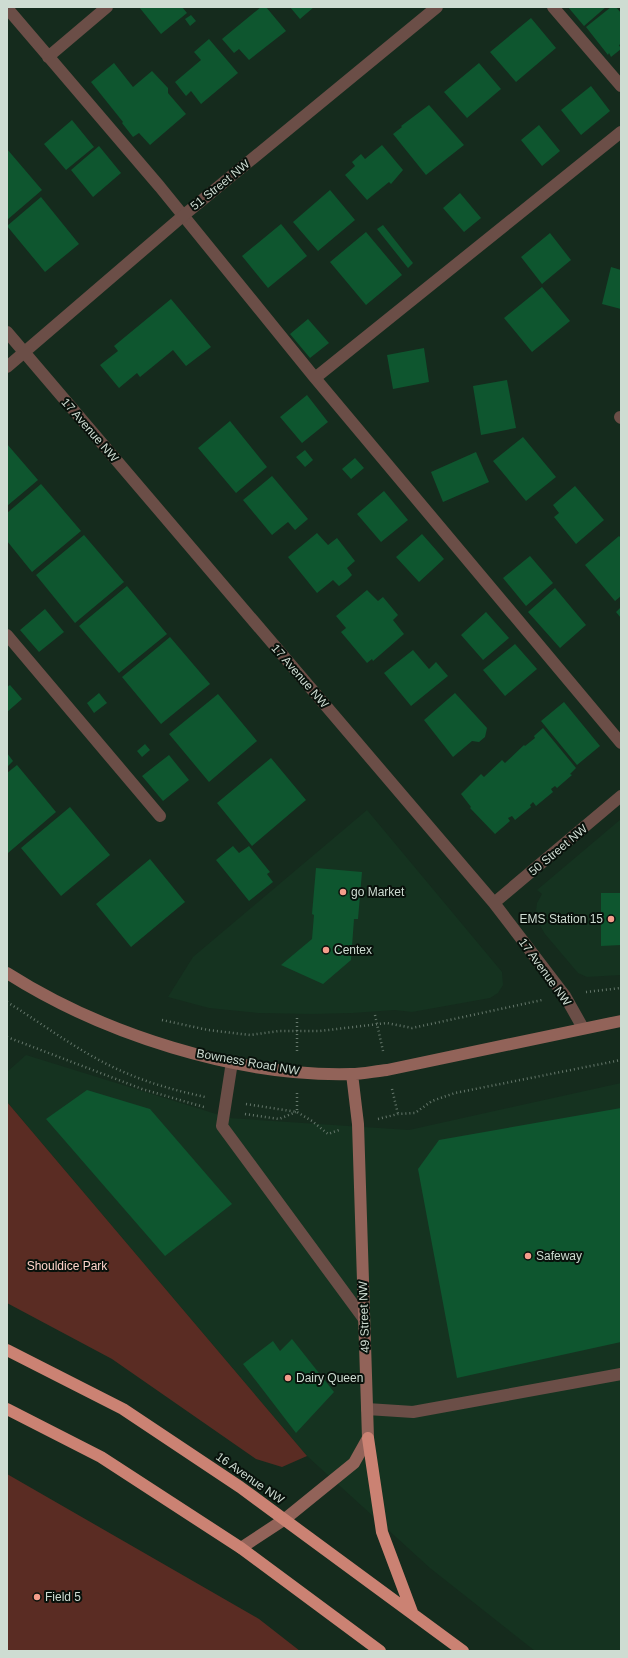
<svg xmlns="http://www.w3.org/2000/svg" width="628" height="1658" font-family="Arial,sans-serif">
	<style>
		.built { fill: #153320 }
		.green { fill: #5a2c23 }
		.building { fill: #0e562f }
		.lines { fill: none; stroke-linecap: round; stroke-linejoin: round }
		.path { stroke: #65776b; stroke-width: 2.5; stroke-dasharray: 1 3; stroke-linecap: butt }
		.lane { stroke: #6b4e47; stroke-width: 12 }
		.street { stroke: #6b4e47; stroke-width: 12 }
		.secondary { stroke: #926359; stroke-width: 12 }
		.highway { stroke: #cb8273; stroke-width: 12 }
		.poi-dot { fill: #f49d8b; stroke: #08110b; stroke-width: 1.5 }
		.labels { text-anchor: middle; stroke-width: 4; stroke-linejoin: round; paint-order: stroke }
		.street-label { font-size: 12px; fill: #cedcd2; stroke: #08110b }
		.poi-label { font-size: 12px; fill: #cedcd2; stroke: #08110b; text-anchor: start }
		.park-label { font-size: 12px; fill: #fdd3ca; stroke: #08110b }
	</style>
	<rect width="100%" height="100%" fill="#152b1d"/>
	<path class="built" d="M367,810L502,972L503,985L498,993L490,998L412,1012L395,1010L352,1013L312,1014L258,1013L209,1008L168,997L193,957Z
		M621,819V975L587,977L578,973L545,934L538,922L536,911L537,903L542,894L537,890Z
		M26,1055L229,1118L409,1130L621,1083V1651H535L430,1568L307,1456L7,1102V1072Z"/>
	<path class="green" d="M7,1102L307,1456L282,1467L256,1459L112,1359L7,1303Z
		M7,1474L259,1619L300,1651H7Z"/>
	<path class="building" d="M139,7H182L187,13L161,34Z
		M261,7H266L286,31L249,60L239,49L234,53L222,39Z
		M290,7H314L300,19Z
		M568,7H606L584,26Z
		M611,7H616L621,13V44L619,45L621,49L611,57L609,53L608,55L586,27Z
		M191,15L196,21L190,26L185,19Z
		M531,18L556,48L516,82L490,52Z
		M209,39L238,73L201,104L191,91L186,96L175,82L201,60L194,52Z
		M114,63L133,87L152,71L168,88V93L186,114L150,145L139,133L133,137L122,123L123,122L91,82Z
		M479,63L501,89L467,118L444,92Z
		M591,86L610,111L581,135L561,110Z
		M429,105L464,145L426,175L393,134L402,127L401,126Z
		M72,120L94,147L66,170L44,144Z
		M539,125L560,151L542,166L521,140Z
		M382,145L403,170L391,184L389,182L367,200L345,175L355,166L352,162L361,154L365,159Z
		M99,146L121,173L93,197L71,170Z
		M7,149L42,190L7,220Z
		M330,190L355,220L318,251L293,222Z
		M460,193L481,218L464,232L443,208Z
		M41,197L79,244L45,272L7,226Z
		M281,224L307,256L268,288L242,256Z
		M383,225L413,263L408,268L377,229Z
		M366,232L402,275L366,305L330,262Z
		M550,233L571,260L542,284L521,257Z
		M611,267L621,270V309L602,304Z
		M542,287L570,321L532,352L504,318Z
		M171,299L211,347L186,366L173,350L140,377L137,373L119,388L100,365L118,351L114,346Z
		M308,319L329,343L310,358L290,334Z
		M424,348L429,382L393,389L387,355Z
		M507,380L516,428L481,435L473,386Z
		M307,395L328,422L302,443L280,417Z
		M230,421L267,467L236,493L198,448Z
		M523,437L556,477L526,501L493,461Z
		M7,444L38,480L7,506Z
		M305,450L313,460L305,467L296,457Z
		M476,452L489,482L443,502L431,472Z
		M355,458L364,468L351,479L342,469Z
		M272,476L308,519L295,530L288,522L272,535L243,500Z
		M41,484L81,531L32,572L7,541V513Z
		M575,486L604,520L576,544L554,517L559,513L553,505Z
		M384,491L408,520L381,542L357,514Z
		M317,533L328,545L337,538L355,561L347,568L352,575L347,580L339,586L333,580L317,593L288,557Z
		M422,534L444,559L419,582L396,557Z
		M84,535L124,582L75,623L36,575Z
		M619,536L621,538V596L615,601L585,565Z
		M530,556L553,583L526,606L503,578Z
		M127,586L167,634L119,673L79,626Z
		M555,588L586,625L560,648L528,612Z
		M367,590L378,601L383,597L398,615L393,620L404,634L373,661L372,659L367,663L341,632L346,628L336,616Z
		M621,607V618L616,612Z
		M45,609L64,632L39,652L20,630Z
		M486,612L509,638L483,660L461,635Z
		M170,637L210,684L161,724L122,677Z
		M515,644L537,669L505,696L483,670Z
		M413,650L429,669L436,662L448,676L411,706L384,673Z
		M10,685L22,699L7,712V687Z
		M99,693L107,703L94,713L87,703Z
		M455,693L487,728L485,737L479,742L472,741L453,757L424,720Z
		M218,694L257,741L209,782L169,734Z
		M564,702L600,746L577,765L541,721Z
		M543,728L576,768L570,774L572,775L557,788L555,786L551,789L553,792L536,806L533,802L530,805L531,807L515,820L512,816L508,818L510,821L495,834L470,808L471,807L461,794L481,774L484,777L502,760L505,763L524,745L525,746L535,738L534,736Z
		M145,744L150,750L142,757L137,751Z
		M7,753L13,761L7,767Z
		M169,755L189,780L163,801L142,776Z
		M271,758L306,800L252,846L217,803Z
		M17,765L56,812L8,853L7,773Z
		M70,807L110,855L61,896L21,848Z
		M233,846L239,853L249,846L270,872L267,874L273,882L249,901L216,860Z
		M150,859L185,902L131,947L96,904Z
		M316,868L362,872L358,919H354L351,960L323,984L281,965L312,939L314,915L312,914Z
		M601,893H621V945L601,946Z
		M87,1090L150,1109L232,1204L165,1256L46,1119Z
		M621,1108V1342L457,1378L418,1169L439,1140Z
		M292,1339L334,1392L296,1433L243,1364L273,1341L280,1351Z"/>
	<g class="lines">
		<path class="path" d="M586,992L621,988
			M7,1002C46,1026 83,1055 126,1073C151,1084 178,1091 205,1097
			M375,1015L383,1051
			M297,1018V1052
			M162,1020L208,1030L250,1035L279,1031H320L387,1023L412,1028L542,1000
			M7,1037L142,1089L204,1107
			M392,1089L398,1114
			M297,1093V1112
			M246,1104L297,1112L312,1121L328,1134L339,1130
			M245,1114L279,1119L296,1112
			M378,1119L398,1114L415,1113L432,1101L455,1093L621,1060"/>
		<path class="lane" d="M553,7L621,86
			M7,8L160,187L315,378L621,132
			M48,57L107,7
			M315,378L621,743
			M7,635L160,816
			M232,1062L222,1126L364,1319
			M367,1409L413,1412L621,1374"/>
		<path class="street" d="M7,332L494,903L565,996L583,1028
			M7,367L184,215L437,7
			M620,417L621,418
			M494,903L621,796"/>
		<path class="secondary" d="M7,973C103,1034 237,1077 351,1074C363,1074 375,1071 387,1070L621,1021
			M241,1548L285,1519L354,1463L368,1438L358,1124L352,1074"/>
		<path class="highway" d="M7,1350L123,1409L240,1487L463,1651
			M7,1409L101,1457L241,1548L380,1651
			M368,1438L382,1532L412,1612"/>
	</g>
	<g class="poi-dot">
		<circle cx="343" cy="892" r="4"/>
		<circle cx="611" cy="919" r="4"/>
		<circle cx="326" cy="950" r="4"/>
		<circle cx="528" cy="1256" r="4"/>
		<circle cx="288" cy="1378" r="4"/>
		<circle cx="37" cy="1597" r="4"/>
	</g>
	<g class="labels">
		<g class="street-label">
			<text transform="translate(220 185) rotate(-39)" y="4">51 Street NW</text>
			<text transform="translate(90 430) rotate(49)" y="4">17 Avenue NW</text>
			<text transform="translate(300 676) rotate(49)" y="4">17 Avenue NW</text>
			<text transform="translate(558 850) rotate(-40)" y="4">50 Street NW</text>
			<text transform="translate(545 972) rotate(54)" y="4">17 Avenue NW</text>
			<text transform="translate(248 1062) rotate(10)" y="4">Bowness Road NW</text>
			<text transform="translate(364 1317) rotate(-92)" y="4">49 Street NW</text>
			<text transform="translate(250 1478) rotate(35)" y="4">16 Avenue NW</text>
		</g>
		<g class="poi-label">
			<text x="351" y="896">go Market</text>
			<text x="603" y="923" text-anchor="end">EMS Station 15</text>
			<text x="334" y="954">Centex</text>
			<text x="536" y="1260">Safeway</text>
			<text x="296" y="1382">Dairy Queen</text>
			<text x="45" y="1601">Field 5</text>
		</g>
		<g class="park-label">
			<text x="67" y="1270">Shouldice Park</text>
		</g>
	</g>
	<rect width="628" height="1658" fill="none" stroke="#cedcd2" stroke-width="16"/>
</svg>
